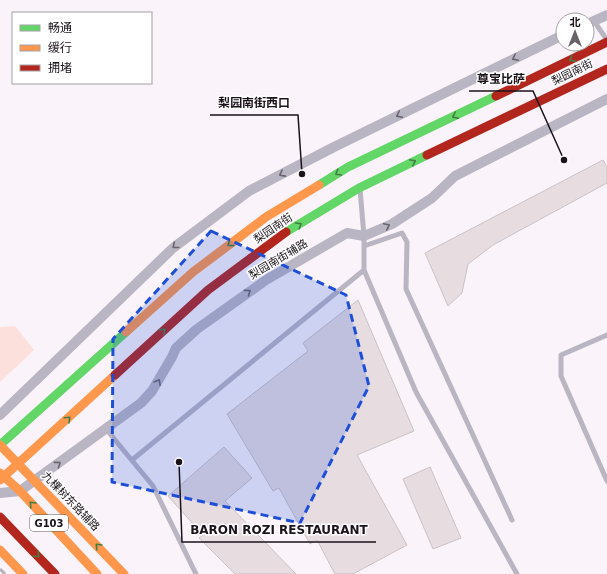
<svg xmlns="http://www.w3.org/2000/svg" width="607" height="574" font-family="'DejaVu Sans','Noto Sans SC',sans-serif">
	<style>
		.green { fill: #fce0db }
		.building { fill: #e7dce0; stroke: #cac2c5 }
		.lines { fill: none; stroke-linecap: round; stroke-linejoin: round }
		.lane { stroke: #b9b5c2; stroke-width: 5 }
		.street { stroke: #b9b5c2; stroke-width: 10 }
		.fast { stroke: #63d668; stroke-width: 9 }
		.slow { stroke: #ff974d; stroke-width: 9 }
		.jam { stroke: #b3261e; stroke-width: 9 }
		.rail { stroke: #b6b2b9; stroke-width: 3; stroke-dasharray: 8 4; stroke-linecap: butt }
		.oneway { stroke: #6a646e }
		.oneway2 { stroke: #437e45 }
		.marked { fill: #1d4ed8; fill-opacity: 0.2; stroke: #1d4ed8; stroke-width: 3; stroke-dasharray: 8 5; stroke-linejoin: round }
		.labels { text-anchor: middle; stroke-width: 3; stroke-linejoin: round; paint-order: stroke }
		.shield { fill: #fff; stroke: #5f5a5f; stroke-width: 1 }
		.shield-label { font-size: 10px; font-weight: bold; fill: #1b131a }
		.street-label { font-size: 11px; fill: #1b131a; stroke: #fff }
		.leader { fill: none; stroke: #1b131a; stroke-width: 1.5 }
		.callout-dot { fill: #1b131a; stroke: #fff; stroke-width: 1.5 }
		.callout-label { font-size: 12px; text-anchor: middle; font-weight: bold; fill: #1b131a; stroke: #fff; stroke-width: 3; stroke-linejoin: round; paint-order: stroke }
	</style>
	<rect width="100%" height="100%" fill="#faf3f9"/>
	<path class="green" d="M15,326L34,350L0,382V327Z"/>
	<path class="building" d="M603,160L607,167V183L493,245L468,264L462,293L448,306L425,253Z
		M358,300L414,431L357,455L407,545L353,574H335L317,540L310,544L279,488L273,491L227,414L308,351L303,343Z
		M224,447L252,478L225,501L296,574H235L199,538L203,535L168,496Z
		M430,467L461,538L433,549L403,479Z"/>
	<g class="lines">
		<path class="lane" d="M594,21L607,40
			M360,189L364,236V270L416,392L517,574
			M364,246L402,233L407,242L406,289L512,520
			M607,335L561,355V376L607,481
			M106,429L153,486L196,574
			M132,460L364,270"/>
		<path class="street" d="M587,24L607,15
			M0,415L173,248L249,191L334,147L563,35
			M0,493L20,491L141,403L152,391L172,357L176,348L197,329L266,280L347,233L364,236L392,224L432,198L455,176L607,99"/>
		<path class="fast" d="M319,185L348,167L496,96
			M286,232L359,188L427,155
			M0,445L126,332"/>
		<path class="slow" d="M126,332L193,272L266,217L319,185
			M0,445L124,574
			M0,473L20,491L97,574
			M0,480L115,375
			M0,550L23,574"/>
		<path class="jam" d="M496,96L607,42
			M427,155L607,69
			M115,375L208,290L286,232
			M0,517L55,574"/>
		<path class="rail" d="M0,569L5,574"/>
	</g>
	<defs><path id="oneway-chevron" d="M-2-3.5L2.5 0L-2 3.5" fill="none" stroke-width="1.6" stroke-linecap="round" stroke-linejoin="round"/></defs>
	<g class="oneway">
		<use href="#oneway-chevron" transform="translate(515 58) rotate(154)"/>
		<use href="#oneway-chevron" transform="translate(399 115) rotate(154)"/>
		<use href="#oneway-chevron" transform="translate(282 174) rotate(152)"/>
		<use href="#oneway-chevron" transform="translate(387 226) rotate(-25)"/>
		<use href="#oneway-chevron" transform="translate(175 246) rotate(141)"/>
		<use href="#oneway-chevron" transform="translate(248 292) rotate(-36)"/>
		<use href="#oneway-chevron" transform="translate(158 382) rotate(-60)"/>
		<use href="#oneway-chevron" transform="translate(58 464) rotate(-36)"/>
	</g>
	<g class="oneway2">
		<use href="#oneway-chevron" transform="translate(572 59) rotate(154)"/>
		<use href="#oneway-chevron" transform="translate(455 116) rotate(154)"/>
		<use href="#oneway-chevron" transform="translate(413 162) rotate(-26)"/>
		<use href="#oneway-chevron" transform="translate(338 173) rotate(149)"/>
		<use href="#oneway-chevron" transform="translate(299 225) rotate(-31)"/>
		<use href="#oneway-chevron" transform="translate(230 244) rotate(143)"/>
		<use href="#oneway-chevron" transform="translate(163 331) rotate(-43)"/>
		<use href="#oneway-chevron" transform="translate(68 419) rotate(-43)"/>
		<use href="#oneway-chevron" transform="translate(32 504) rotate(-133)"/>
		<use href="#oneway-chevron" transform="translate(98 546) rotate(-134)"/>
		<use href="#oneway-chevron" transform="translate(37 555) rotate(46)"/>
	</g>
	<path class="marked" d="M211,231L346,295L369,386L300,523L112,482L113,339Z"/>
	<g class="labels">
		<rect class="shield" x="30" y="515" width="38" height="16" rx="3"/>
		<g class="shield-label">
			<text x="49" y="527">G103</text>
		</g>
		<g class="street-label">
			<text transform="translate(572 72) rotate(-26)" y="4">梨园南街</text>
			<text transform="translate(273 228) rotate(-34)" y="4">梨园南街</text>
			<text transform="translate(278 259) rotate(-31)" y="4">梨园南街辅路</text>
			<text transform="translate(71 501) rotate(46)" y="4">九棵树东路辅路</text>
		</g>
	</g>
	<path class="leader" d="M564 160L533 91H469M302 174L298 115H210M179 462L182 542H376"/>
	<g class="callout-dot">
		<circle cx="564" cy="160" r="4"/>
		<circle cx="302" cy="174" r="4"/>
		<circle cx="179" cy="462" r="4"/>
	</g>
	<g class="callout-label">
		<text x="501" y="83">尊宝比萨</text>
		<text x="254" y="107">梨园南街西口</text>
		<text x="279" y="534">BARON ROZI RESTAURANT</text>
	</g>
	<rect x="12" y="12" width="140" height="72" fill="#ffffff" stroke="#a4a1a3"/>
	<rect x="20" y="25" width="20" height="6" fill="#63d668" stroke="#a4a1a3"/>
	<text x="48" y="32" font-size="12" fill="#1b131a">畅通</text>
	<rect x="20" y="45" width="20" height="6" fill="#ff974d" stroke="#a4a1a3"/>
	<text x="48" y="52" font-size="12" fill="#1b131a">缓行</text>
	<rect x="20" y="65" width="20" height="6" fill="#b3261e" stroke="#a4a1a3"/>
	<text x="48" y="72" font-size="12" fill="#1b131a">拥堵</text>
	<g transform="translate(575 32)"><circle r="19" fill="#ffffff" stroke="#a4a1a3"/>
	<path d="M0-3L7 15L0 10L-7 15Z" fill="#696168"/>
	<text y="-6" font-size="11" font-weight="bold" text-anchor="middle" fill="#1b131a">北</text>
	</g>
</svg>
